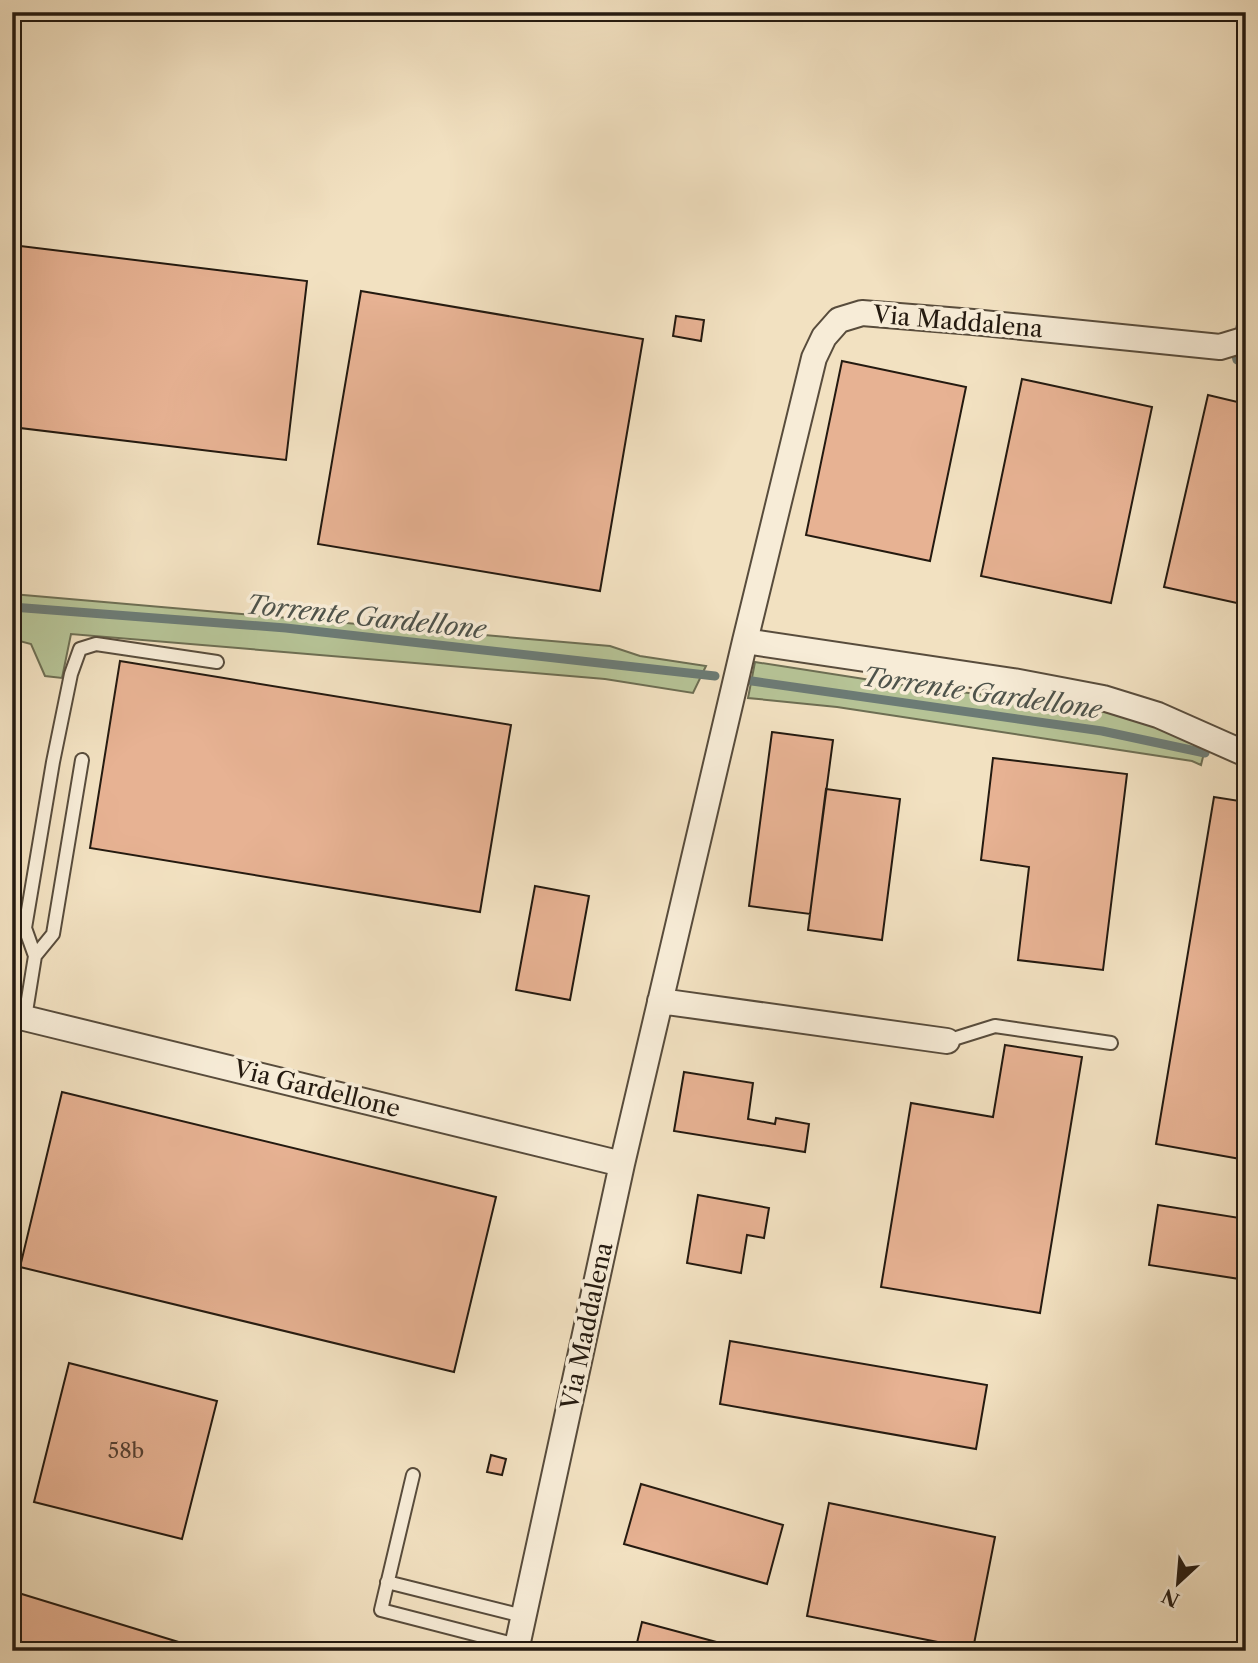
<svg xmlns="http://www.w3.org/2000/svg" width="1258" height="1663" font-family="'Libre Caslon Text',serif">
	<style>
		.green { fill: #b6c396; stroke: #6d6e53; stroke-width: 2 }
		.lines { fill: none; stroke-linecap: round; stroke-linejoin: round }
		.stream { stroke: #6c7b75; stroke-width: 9 }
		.building { fill: #e7b293; stroke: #241a10; stroke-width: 2 }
		.lane-casing { stroke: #584c3c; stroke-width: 16 }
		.street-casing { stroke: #584c3c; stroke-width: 28 }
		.lane { stroke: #f7ecd7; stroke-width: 12 }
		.street { stroke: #f7ecd7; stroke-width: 24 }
		.labels { text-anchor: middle; stroke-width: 7; stroke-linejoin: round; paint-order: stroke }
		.number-label { font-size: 21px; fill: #554031 }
		.street-label { font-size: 24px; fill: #241a10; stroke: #f7ecd7 }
		.water-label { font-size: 26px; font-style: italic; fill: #4e534b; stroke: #f7ecd7 }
	</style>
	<rect width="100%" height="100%" fill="#f2e1c1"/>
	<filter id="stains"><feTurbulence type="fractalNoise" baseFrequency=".00286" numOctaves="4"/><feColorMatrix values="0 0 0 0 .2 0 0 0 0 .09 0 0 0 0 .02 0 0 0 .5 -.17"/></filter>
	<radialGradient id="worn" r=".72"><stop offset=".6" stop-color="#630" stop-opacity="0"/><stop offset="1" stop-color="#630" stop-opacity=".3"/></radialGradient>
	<path class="green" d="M12,594L610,646L640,656L706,666L693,693L605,679L71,634L62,678L45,676L31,644L12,639Z
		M755,662L909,686L1090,707L1135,714L1205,749L1201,765L1192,761L837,707L748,698Z"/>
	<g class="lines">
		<path class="stream" d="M1240,327L1246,314
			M1234,347L1237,360L1246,364
			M12,607L286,628L715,676
			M752,681L1102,731L1205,753"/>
	</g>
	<path class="building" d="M12,245L307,281L286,460L12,427Z
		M361,291L643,339L600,591L318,544Z
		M676,316L704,320L701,341L673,336Z
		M842,361L966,387L930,561L806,535Z
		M1022,379L1152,407L1111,603L981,576Z
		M1208,395L1246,404V605L1164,587Z
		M120,661L511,725L480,912L90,848Z
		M772,732L833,740L810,914L749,906Z
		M993,758L1127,774L1103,970L1018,960L1029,867L981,860Z
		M826,789L900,799L882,940L808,930Z
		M1214,797L1246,802V1160L1156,1144Z
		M535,886L589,896L570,1000L516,990Z
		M1005,1045L1082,1057L1040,1313L881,1287L911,1103L993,1117Z
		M684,1072L753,1083L748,1119L775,1124L776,1118L809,1124L805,1152L674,1131Z
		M62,1092L496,1197L454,1372L20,1267Z
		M698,1195L769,1208L764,1238L747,1235L741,1273L687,1263Z
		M1158,1205L1246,1219V1280L1149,1265Z
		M730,1341L987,1385L976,1449L720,1404Z
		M69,1363L217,1401L182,1539L34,1502Z
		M491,1455L506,1459L502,1475L487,1472Z
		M641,1484L783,1525L767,1584L624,1544Z
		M829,1503L995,1537L973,1649L807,1616Z
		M12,1591L208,1651H12Z
		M642,1622L750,1651H635Z"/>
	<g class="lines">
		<defs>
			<path id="lane" d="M35,956L25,928L53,762L71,674L80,649L96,644L217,662
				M25,1018L35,956L53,934L82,760
				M947,1041L995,1026L1111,1043
				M413,1475L381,1610L517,1645
				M387,1582L523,1616"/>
			<path id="street" d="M745,641L1013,681L1103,698L1158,715L1246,754
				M660,1001L947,1041
				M12,1015L622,1164
				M516,1651L622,1164L745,641L814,358L824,337L839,320L862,313L973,322L1220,347L1243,340L1246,338"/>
		</defs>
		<use href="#lane" class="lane-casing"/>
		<use href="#street" class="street-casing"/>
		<use href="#lane" class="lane"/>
		<use href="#street" class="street"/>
	</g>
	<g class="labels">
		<g class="number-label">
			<text x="126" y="1458">58b</text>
		</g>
		<g class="street-label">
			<text transform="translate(958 322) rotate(5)" y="8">Via Maddalena</text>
			<text transform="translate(317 1089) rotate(14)" y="8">Via Gardellone</text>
			<text transform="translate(587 1326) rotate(-78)" y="8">Via Maddalena</text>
		</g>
		<g class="water-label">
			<text transform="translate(366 617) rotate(6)" y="9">Torrente Gardellone</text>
			<text transform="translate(982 693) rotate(8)" y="9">Torrente Gardellone</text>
		</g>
	</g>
	<rect width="1258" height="1663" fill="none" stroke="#f2e1c1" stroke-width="42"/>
	<rect x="14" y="14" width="1230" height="1635" fill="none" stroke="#241a10" stroke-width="3.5"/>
	<rect x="21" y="21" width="1216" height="1621" fill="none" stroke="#241a10" stroke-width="2"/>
	<g transform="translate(1178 1583) rotate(206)" stroke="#f7ecd7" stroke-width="5" paint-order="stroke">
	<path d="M0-5L12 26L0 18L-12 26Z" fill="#241a10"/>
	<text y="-10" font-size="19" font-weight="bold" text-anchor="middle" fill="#241a10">N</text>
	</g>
	<rect width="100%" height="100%" filter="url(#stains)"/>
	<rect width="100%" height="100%" fill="url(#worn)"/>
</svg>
